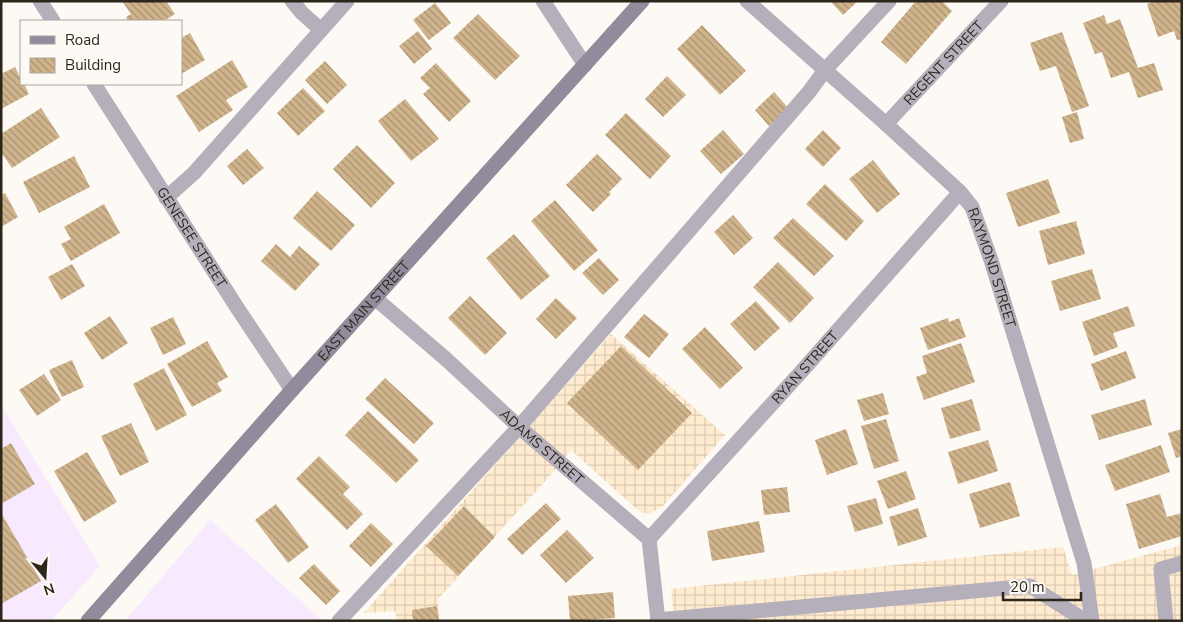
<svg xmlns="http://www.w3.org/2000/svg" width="1183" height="622" font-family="'Nunito Sans',sans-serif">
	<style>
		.commercial { fill: #f8eafe }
		.industrial { fill: url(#industrial-grid) }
		.building { fill: url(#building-back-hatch) }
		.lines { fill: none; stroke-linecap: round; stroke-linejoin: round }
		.lane { stroke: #b5afbb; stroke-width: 15 }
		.street { stroke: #b5afbb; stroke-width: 15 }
		.secondary { stroke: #938a9c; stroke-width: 15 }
		.labels { text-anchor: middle; stroke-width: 4; stroke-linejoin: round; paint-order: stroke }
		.street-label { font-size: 14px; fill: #2d261b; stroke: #fdf9f4 }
	</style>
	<defs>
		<pattern id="industrial-grid" width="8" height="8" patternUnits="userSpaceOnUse" patternTransform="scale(1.25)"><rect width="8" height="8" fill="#ffecd0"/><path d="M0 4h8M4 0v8" fill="none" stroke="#dbcab2"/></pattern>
		<pattern id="building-back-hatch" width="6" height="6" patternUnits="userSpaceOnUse" patternTransform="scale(1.25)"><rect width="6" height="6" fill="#d0b48c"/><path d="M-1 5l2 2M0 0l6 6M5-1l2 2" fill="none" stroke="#a99272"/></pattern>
	</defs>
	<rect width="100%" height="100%" fill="#fdf9f4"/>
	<path class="commercial" d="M1,405L100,566L51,621H1Z
		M210,520L323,621H125Z"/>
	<path class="industrial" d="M611,334L725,435L663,506L649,514L640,512L571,450L549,477L438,599L440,621H397L395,611L364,613Z
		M1182,545V621H674L671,589L1063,547L1072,575Z"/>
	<path class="building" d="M122,1H166L175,14L164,21H128L126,17L131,14Z
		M830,1H858L843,15Z
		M916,1H942L952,11L906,64L881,42Z
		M1155,1H1182V39L1177,40L1174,31L1158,37L1147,4Z
		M435,3L451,23L429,40L413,20Z
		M478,14L520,56L495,80L453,38Z
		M1104,15L1107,24L1120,19L1138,68L1154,63L1163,90L1138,98L1129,72L1111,78L1102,52L1095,54L1083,23Z
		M702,25L746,71L720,95L677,49Z
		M418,31L432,49L414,64L399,46Z
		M1062,32L1089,106L1072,112L1056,66L1040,71L1030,43Z
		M190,33L205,60L181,74V38Z
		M232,60L248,87L226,100L233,110L199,132L176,96Z
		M325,61L347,85L327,104L305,80Z
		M436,63L471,101L449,122L423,94L430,88L420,78Z
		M15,67L21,79V84H24L29,94L1,109V74Z
		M667,76L686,95L663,117L645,99Z
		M303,88L325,111L298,136L277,113Z
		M774,92L789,109L769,126L755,110Z
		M405,99L439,139L411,161L378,121Z
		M41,108L60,137L12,168L1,152V134Z
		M1077,112L1084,139L1070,143L1062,117Z
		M626,113L671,156L650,179L605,135Z
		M723,130L744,154L721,174L700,151Z
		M823,130L841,148L823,167L805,149Z
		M357,145L395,183L371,208L333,169Z
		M247,149L264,168L243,185L227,166Z
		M597,154L622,179L609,192L611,194L593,212L566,185Z
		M74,156L90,187L39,213L23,182Z
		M873,160L900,194L877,213L849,179Z
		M1048,179L1060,213L1018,227L1006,193Z
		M825,184L864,221L846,241L806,204Z
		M317,191L355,225L331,251L293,218Z
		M5,193L18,217L1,227V195Z
		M555,200L598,250L574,271L531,221Z
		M104,204L120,233L71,261L61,244L71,239L64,227Z
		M733,215L753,238L734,255L714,232Z
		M793,218L834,256L814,276L773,238Z
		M1076,221L1085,254L1048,265L1039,231Z
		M514,234L550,276L521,300L486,258Z
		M276,244L290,257L299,246L320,264L295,291L261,261Z
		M599,258L619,280L603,295L582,273Z
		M778,262L814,298L790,323L753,287Z
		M72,264L85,286L61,300L48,277Z
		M1092,269L1101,299L1060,311L1051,281Z
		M470,296L507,333L485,355L448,318Z
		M556,298L577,318L556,339L536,319Z
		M756,301L780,328L755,351L730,324Z
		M1128,306L1135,326L1113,333L1118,347L1094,356L1082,322Z
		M644,314L669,334L649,358L624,337Z
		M110,316L128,343L102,360L84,333Z
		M173,317L186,344L163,355L150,328Z
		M948,318L949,322L959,318L966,337L928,350L920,328Z
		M705,327L743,368L720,389L682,349Z
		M207,341L228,377L217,383L222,391L192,407L167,364Z
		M961,343L975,382L924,400L916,377L927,373L922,356Z
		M621,346L692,413L638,470L567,403Z
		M1126,351L1136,378L1101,391L1091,364Z
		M72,360L84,387L62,397L49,370Z
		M164,368L187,415L156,431L133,384Z
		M44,374L61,400L37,416L19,390Z
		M385,378L434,423L414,444L365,399Z
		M883,393L889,414L864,421L857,400Z
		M972,399L981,430L950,439L941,408Z
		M1145,399L1152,425L1099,440L1091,415Z
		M368,411L419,460L396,483L345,435Z
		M886,419L899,461L874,469L861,426Z
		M131,423L149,462L120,476L101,436Z
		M846,429L858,464L827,475L815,440Z
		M1182,429V456L1176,458L1168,433Z
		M988,440L998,471L958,484L948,452Z
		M11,443L35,484L1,504V449Z
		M1161,445L1170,472L1115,491L1105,465Z
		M87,452L117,502L84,522L54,471Z
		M319,456L350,487L343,494L363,514L347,530L296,479Z
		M906,471L916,499L888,509L877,481Z
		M1010,482L1020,516L980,528L969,494Z
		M787,487L790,512L764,515L761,490Z
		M1160,494L1167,517L1182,513V536L1139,549L1126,504Z
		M876,498L883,524L855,532L847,506Z
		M546,503L561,519L522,555L507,539Z
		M276,504L309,547L288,563L255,520Z
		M464,506L495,537L458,576L426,546Z
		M918,508L927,537L898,546L889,517Z
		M1,513L41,581L1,604Z
		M759,521L765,552L712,561L707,531Z
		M371,523L393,544L371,567L349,546Z
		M567,530L594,558L566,583L540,555Z
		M314,564L340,591L326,605L299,578Z
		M613,592L615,618L570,621L568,596Z
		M437,606L439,621H413L412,610Z"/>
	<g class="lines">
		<path class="lane" d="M292,1L302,13L321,30
			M166,198L194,173L347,1
			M657,620L1030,586L1086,621
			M339,621L519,427L809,92L825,70L889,1
			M1166,621L1161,569L1182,563"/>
		<g class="street">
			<path d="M40,1L53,21"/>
			<path d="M543,1L585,65"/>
			<path id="s1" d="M747,1L886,124L960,192L972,207L991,260L1084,563L1092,621"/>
			<path id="s2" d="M94,84L238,309L292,390"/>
			<path id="s3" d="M886,124L1001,1"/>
			<path id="s4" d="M376,299L447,360L519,427L649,539L658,621"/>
			<path id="s5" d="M649,539L801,372L960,192"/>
		</g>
		<path class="secondary" id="s6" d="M88,621L292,390L642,1"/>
	</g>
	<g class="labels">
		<g class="street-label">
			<text dy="5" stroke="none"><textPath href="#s3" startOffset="84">REGENT STREET</textPath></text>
			<text dy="5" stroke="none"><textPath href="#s2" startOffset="182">GENESEE STREET</textPath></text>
			<text dy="5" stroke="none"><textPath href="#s1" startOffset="369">RAYMOND STREET</textPath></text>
			<text dy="5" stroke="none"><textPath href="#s6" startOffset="415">EAST MAIN STREET</textPath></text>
			<text dy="5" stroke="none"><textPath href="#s5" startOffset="232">RYAN STREET</textPath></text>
			<text dy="5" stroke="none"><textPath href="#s4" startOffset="222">ADAMS STREET</textPath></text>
		</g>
	</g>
	<rect width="1183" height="622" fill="none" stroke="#2d261b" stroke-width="5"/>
	<rect x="20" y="20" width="162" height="65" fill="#fdf9f4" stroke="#aaa59d"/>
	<rect x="30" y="36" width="25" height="8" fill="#938a9c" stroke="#aaa59d"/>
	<text x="65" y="45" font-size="15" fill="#2d261b">Road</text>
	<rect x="30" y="58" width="25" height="15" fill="url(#building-back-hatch)" stroke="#aaa59d"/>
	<text x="65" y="70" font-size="15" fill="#2d261b">Building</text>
	<g transform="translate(45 577) rotate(162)" stroke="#fdf9f4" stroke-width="4" paint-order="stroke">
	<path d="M0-4L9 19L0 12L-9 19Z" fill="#2d261b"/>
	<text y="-8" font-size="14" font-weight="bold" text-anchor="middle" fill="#2d261b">N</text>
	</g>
	<path d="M1003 592v8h78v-8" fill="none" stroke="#2d261b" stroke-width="2.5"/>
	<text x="1010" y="592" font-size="15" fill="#2d261b" stroke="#fdf9f4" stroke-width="4" paint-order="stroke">20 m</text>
</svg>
